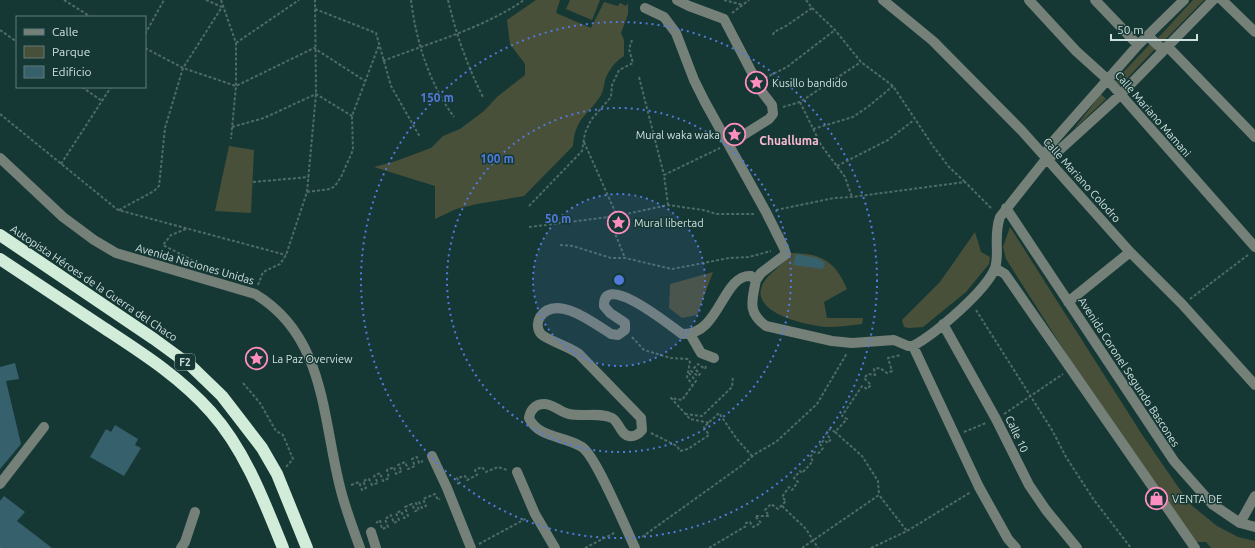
<svg xmlns="http://www.w3.org/2000/svg" width="1255" height="548" font-family="Ubuntu,sans-serif">
	<style>
		.green { fill: #495039 }
		.building { fill: #37606d }
		.lines { fill: none; stroke-linecap: round; stroke-linejoin: round }
		.path { stroke: #4e6b68; stroke-width: 2; stroke-dasharray: 3 2; stroke-linecap: butt }
		.minor { stroke: #748078; stroke-width: 10 }
		.highway { stroke: #d1edd9; stroke-width: 12 }
		.ring { fill: none; stroke: #527ada; stroke-width: 2; stroke-dasharray: 2 4 }
		.labels { text-anchor: middle; stroke-width: 3; stroke-linejoin: round; paint-order: stroke }
		.shield { fill: #163835; stroke: #97aeab; stroke-width: 1 }
		.shield-label { font-size: 10px; font-weight: bold; fill: #cee0de }
		.poi-label { font-size: 11px; fill: #cee0de; stroke: #163835; text-anchor: start }
		.street-label { font-size: 11px; fill: #cee0de; stroke: #163835 }
		.neighbourhood-label { font-size: 12px; font-weight: bold; fill: #f9bad3; stroke: #163835 }
		.centre { fill: #527ada; stroke: #163835; stroke-width: 2 }
		.ring-label { font-size: 12px; text-anchor: middle; font-weight: bold; fill: #527ada; stroke: #163835; stroke-width: 3; stroke-linejoin: round; paint-order: stroke }
	</style>
	<rect width="100%" height="100%" fill="#163835"/>
	<path class="green" d="M536,0H560L556,13L591,28L604,2L618,6L620,3L626,6L628,3V14L621,33L624,40V56C615,62 609,69 605,80C604,85 603,91 601,95C588,116 575,117 573,146L524,196L477,204L456,209L435,219V186L374,167L396,161L431,148L443,136L460,129L484,111L497,97L525,75V64L510,44L507,20Z
		M570,0H600L592,20L566,9Z
		M1193,0H1204L1162,43L1157,39Z
		M1151,43L1156,48L1119,87L1114,82Z
		M1101,94L1106,99L1074,129Z
		M229,146L254,150L251,213L215,211Z
		M1010,227L1143,436L1190,504L1217,526L1238,537L1255,541V548H1211L1206,542H1192L1090,391L1006,259L1003,247Z
		M975,232L981,252L990,257L989,264L966,292L923,327L909,328L904,327L902,320L940,282Z
		M789,253C820,253 835,260 847,289L824,302L827,318H863L862,324C851,325 839,327 828,327C811,326 755,315 761,289C765,273 782,269 789,253Z
		M713,272L697,315L682,318L669,308L670,284Z"/>
	<path class="building" d="M796,254L817,258L825,263L823,269L793,265Z
		M15,363L19,379L6,381L21,444L0,469V367Z
		M115,425L138,439L135,445L141,448L124,476L90,457L106,429L111,432Z
		M4,496L25,512L17,521L52,548H0V501Z"/>
	<g class="lines">
		<path class="path" d="M64,0L91,17
			M206,0L222,7
			M221,0L236,43V86L231,139
			M411,0C416,41 429,83 454,117
			M448,0C456,34 467,65 483,97
			M724,0L743,5
			M806,0L812,8L835,30L861,62L893,86L933,146L949,167L965,182
			M315,9L376,33L391,86L420,137
			M732,13L749,0
			M0,30L17,42
			M145,34L164,0
			M773,35L774,32L786,26L812,8
			M236,43L299,0
			M145,48L183,68L236,86L314,48L365,81
			M383,61C431,42 482,29 524,0
			M639,77L664,175
			M765,78L787,67L835,30
			M82,87L102,101
			M800,102L821,145L845,177L852,197
			M783,107L800,102L861,62
			M0,114L118,210L286,255
			M232,127L264,118L316,94L352,116
			M813,129L853,117L869,106L893,86
			M584,142L617,216
			M61,164L111,87
			M837,166L888,140L914,120
			M253,182L309,177
			M307,192L330,189L335,186L341,177L353,150L352,116L379,45
			M668,205L664,175L720,148
			M529,206L582,151L585,133L591,120L611,97L612,85L619,70L633,63L629,49L632,40
			M119,210L154,191L159,186L165,128L183,68L222,7
			M776,210L834,198L852,197L965,182L992,209
			M608,216L625,258
			M529,227L617,216L668,205L703,210L717,214H754
			M186,229L171,235L163,245L190,259L198,265
			M560,245L573,246L611,258H625L672,269L729,258L749,257L771,251
			M258,285L263,272L280,264L286,255L307,192L316,94L315,0
			M1190,299L1248,255
			M976,310L1052,430L1066,457L1094,500L1131,548
			M632,337L644,350L671,358L688,359L690,362L687,377L693,386
			M706,366L705,369L698,364L694,368L700,374L698,376L691,371L689,373L696,381L682,400L671,398L690,419L710,423
			M243,383L260,403L276,431L283,435L293,459L286,467
			M685,414L702,416L732,387L733,376
			M1004,414L1063,374
			M835,432L862,456L878,481L879,494
			M964,432L986,423
			M651,433L677,446L680,451L688,449L709,435L704,427L719,413L736,438L752,456
			M457,484L459,483L457,478L465,476L467,480L477,475L475,470L482,467L486,472L498,467L507,470
			M351,485L359,482L362,490L366,488L363,481L369,479L372,485L378,483L374,476L380,473L383,481L389,478L387,470L394,467L396,474L402,471L398,465L405,462L408,469L415,466L412,459L417,457L419,463L423,461
			M782,506L806,529L818,548
			M376,523L380,520L382,529L388,527L385,519L391,515L394,523L399,520L396,513L401,511L404,518L408,516L405,507L412,504L415,511L419,510L416,503L419,502L422,508L426,506L423,499L435,494L438,500L440,499
			M642,537L741,466L755,454L776,442L817,404L847,353
			M479,544L527,518
			M0,547L1,548
			M585,548L616,532
			M709,548L746,526V523L750,522L753,527L761,523L755,516H769L765,510L771,504L778,509L786,501L782,497L789,487L792,490L798,482L794,478L800,471L802,473L813,461L810,457L814,452L819,453L823,448L820,444L824,440L828,443L831,439L826,434L830,429L835,432L847,419L842,416L862,386L867,389L871,385L864,378L868,374L875,375L874,369L880,368L887,373L892,371L888,358L901,355
			M802,548L879,495L907,531
			M871,548L907,531L971,492"/>
		<path class="minor" d="M677,0L689,6L724,19L762,92L772,105L773,114L769,119L729,144
			M883,0L933,41L1022,131L1130,252L1182,304L1255,385
			M1029,0L1076,51L1107,79L1255,247
			M1095,0L1138,45
			M1222,0L1255,32
			M645,8L664,17L676,33L694,80L705,102L766,212L784,248L786,254L761,273L756,280
			M1148,36L1163,50
			M1167,46L1255,137
			M0,158L63,217L94,240L116,253L255,294C325,336 322,416 340,487C345,508 353,528 360,548
			M1046,159L1049,146L1138,45L1184,0
			M1006,208L1174,461L1212,504L1240,523L1255,527
			M995,268L1005,274L1195,548
			M1068,302L1130,252
			M943,324L996,419L1029,485L1046,510L1077,548
			M690,334L701,353L714,358
			M913,346L979,487L1008,539L1016,548
			M432,456L447,488L471,548
			M517,472L535,514L555,548
			M0,484L44,427
			M1240,523L1255,496
			M371,532L376,548
			M181,548L185,542L195,512
			M635,548C626,529 596,456 582,447C565,436 538,438 529,418C530,411 535,404 543,404C552,403 560,412 569,414C583,417 600,412 612,418C619,422 621,435 629,436C634,437 639,434 642,430L641,418L579,354C570,347 547,340 541,334C537,329 537,322 540,317C556,293 595,324 611,334L618,335L625,330V323L610,313L604,306C603,270 673,328 682,334C720,336 722,274 751,276L756,280C752,301 747,312 766,326L832,341L852,343L894,340L908,346H913C935,334 986,291 995,268C1000,254 993,236 1000,217L1046,159L1055,154L1120,95L1213,0"/>
		<path class="highway" d="M0,235L154,339L191,366L222,396L262,448L277,474L307,548
			M0,259C35,282 69,305 104,328C142,353 180,377 211,412C245,450 264,501 283,548"/>
	</g>
	<circle cx="619" cy="280" r="86" fill="#527ada" fill-opacity=".12"/>
	<g class="ring">
		<circle cx="619" cy="280" r="86"/>
		<circle cx="619" cy="280" r="172"/>
		<circle cx="619" cy="280" r="258"/>
	</g>
	<defs>
		<symbol id="sight-ring" viewBox="-11 -11 22 22"><circle r="9.5" fill="#163835" stroke="#fd8ebf" stroke-width="1.5"/><path d="M0-6L1.8-2.2L6-1.7L2.9 1.2L3.7 5.4L0 3.3L-3.7 5.4L-2.9 1.2L-6-1.7L-1.8-2.2Z" fill="#fd8ebf"/></symbol>
		<symbol id="shop-ring" viewBox="-11 -11 22 22"><circle r="9.5" fill="#163835" stroke="#fd8ebf" stroke-width="1.5"/><path d="M-5-2.5h2.3a2.7 3.5 0 0 1 5.4 0H5L5.5 6h-11ZM-1.5-2.5h3a1.5 2.3 0 0 0-3 0Z" fill="#fd8ebf"/></symbol>
	</defs>
	<g fill-rule="evenodd">
		<use href="#sight-ring" x="744" y="70" width="25" height="25"/>
		<use href="#sight-ring" x="722" y="122" width="25" height="25"/>
		<use href="#sight-ring" x="606" y="210" width="25" height="25"/>
		<use href="#sight-ring" x="244" y="346" width="25" height="25"/>
		<use href="#shop-ring" x="1144" y="486" width="25" height="25"/>
	</g>
	<g class="labels">
		<rect class="shield" x="175" y="354" width="20" height="16" rx="3"/>
		<g class="shield-label">
			<text x="185" y="366">F2</text>
		</g>
		<g class="poi-label">
			<text x="772" y="87">Kusillo bandido</text>
			<text x="720" y="139" text-anchor="end">Mural waka waka</text>
			<text x="634" y="227">Mural libertad</text>
			<text x="272" y="363">La Paz Overview</text>
			<text x="1172" y="503">VENTA DE</text>
		</g>
		<g class="street-label">
			<text transform="translate(1153 114) rotate(49)" y="4">Calle Mariano Mamani</text>
			<text transform="translate(1082 180) rotate(48)" y="4">Calle Mariano Colodro</text>
			<text transform="translate(195 264) rotate(16)" y="4">Avenida Naciones Unidas</text>
			<text transform="translate(94 283) rotate(34)" y="4">Autopista Héroes de la Guerra del Chaco</text>
			<text transform="translate(1129 372) rotate(57)" y="4">Avenida Coronel Segundo Bascones</text>
			<text transform="translate(1017 434) rotate(65)" y="4">Calle 10</text>
		</g>
		<g class="neighbourhood-label">
			<text x="789" y="145">Chualluma</text>
		</g>
	</g>
	<circle cx="619" cy="280" r="6" class="centre"/>
	<g class="ring-label">
		<text x="437" y="102">150 m</text>
		<text x="497" y="163">100 m</text>
		<text x="558" y="223">50 m</text>
	</g>
	<rect x="16" y="16" width="130" height="72" fill="#163835" stroke="#607b79"/>
	<rect x="24" y="29" width="20" height="6" fill="#748078" stroke="#607b79"/>
	<text x="52" y="36" font-size="12" fill="#cee0de">Calle</text>
	<rect x="24" y="46" width="20" height="12" fill="#495039" stroke="#607b79"/>
	<text x="52" y="56" font-size="12" fill="#cee0de">Parque</text>
	<rect x="24" y="66" width="20" height="12" fill="#37606d" stroke="#607b79"/>
	<text x="52" y="76" font-size="12" fill="#cee0de">Edificio</text>
	<path d="M1111 34v6h86v-6" fill="none" stroke="#cee0de" stroke-width="2"/>
	<text x="1117" y="34" font-size="12" fill="#cee0de" stroke="#163835" stroke-width="3" paint-order="stroke">50 m</text>
</svg>
